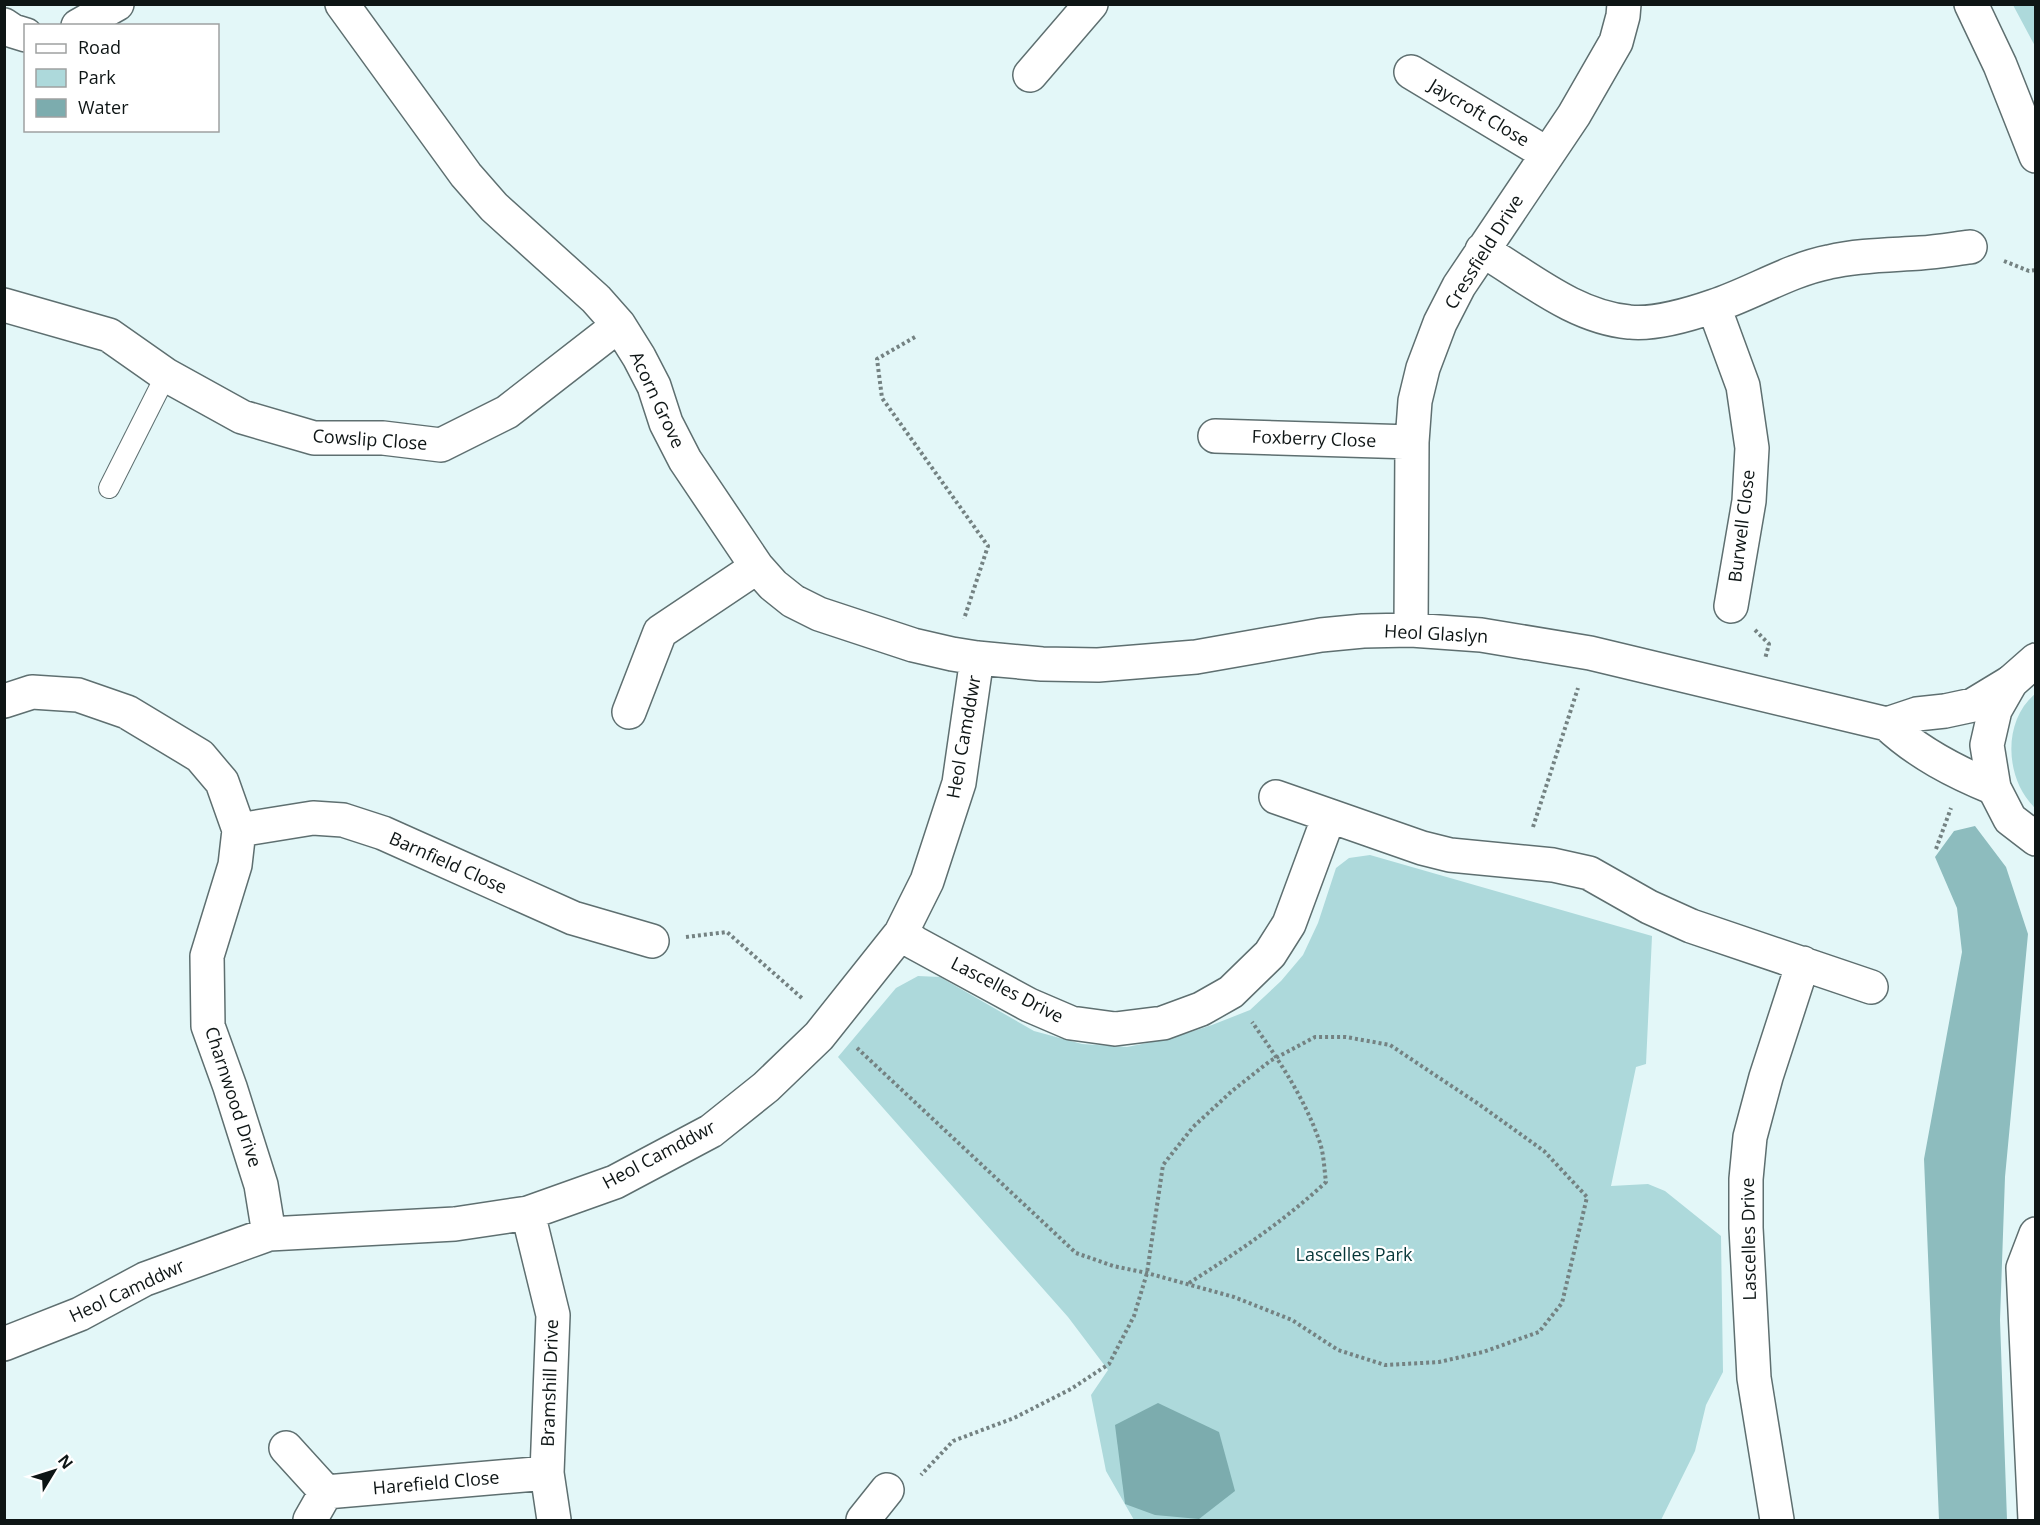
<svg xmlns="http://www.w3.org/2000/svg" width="2040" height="1525" font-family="'Open Sans',sans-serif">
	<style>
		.green { fill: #add9db }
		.forest { fill: #8dbcbe }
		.water { fill: #7cacae }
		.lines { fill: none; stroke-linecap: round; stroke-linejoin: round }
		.lane-casing { stroke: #5e6f70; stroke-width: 22 }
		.street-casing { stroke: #5e6f70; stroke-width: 36 }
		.secondary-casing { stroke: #5e6f70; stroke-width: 36 }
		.path { stroke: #748282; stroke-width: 4; stroke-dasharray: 3 3; stroke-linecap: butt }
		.lane { stroke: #fff; stroke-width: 20 }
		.street { stroke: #fff; stroke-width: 33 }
		.secondary { stroke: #fff; stroke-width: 33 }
		.labels { text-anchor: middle; stroke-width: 4.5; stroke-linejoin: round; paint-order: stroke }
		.street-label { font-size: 18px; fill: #0e1515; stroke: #fff }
		.park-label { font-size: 18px; fill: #063638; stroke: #fff }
	</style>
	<rect width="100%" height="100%" fill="#e3f7f8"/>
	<path class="green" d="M2013,5H2035V46Z
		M2035,694V808C2005,779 2002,722 2035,694Z
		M1370,855L1652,936L1646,1064L1636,1067L1611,1186L1648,1184L1665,1191L1721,1236L1723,1372L1706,1405L1695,1451L1661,1520H1134L1106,1471L1091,1395L1108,1370L1068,1317L838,1057L896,988L918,976L940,977L1034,1031L1082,1044L1127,1047L1172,1038L1212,1025L1250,1010L1281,981L1303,955L1318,923L1336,868L1349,858Z"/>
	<path class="forest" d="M1975,826L2006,867L2028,934L2005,1177L2000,1320L2007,1520H1939L1924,1159L1962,952L1957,908L1935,857L1954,831Z"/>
	<path class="water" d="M1158,1403L1219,1432L1235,1491L1199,1519L1155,1515L1125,1504L1115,1425Z"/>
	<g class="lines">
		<defs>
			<path id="lane" d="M109,488L166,375"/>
			<path id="street" d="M342,4L466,175L494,207L596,299L619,325L639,357L654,386L666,423L685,460L757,567L773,585L793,601L819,614L913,645L952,654L977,658L1042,664L1098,665L1196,657L1321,635L1363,631L1411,630L1481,635L1590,653L1887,724C1918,753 1955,772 1994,788
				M4,25L13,31L26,35
				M78,26L117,4
				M1411,72L1547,154
				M1030,75L1091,4
				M1482,250C1528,277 1574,317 1629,322C1653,325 1691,314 1714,306C1753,293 1789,270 1829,262C1859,255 1890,255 1920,253C1937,252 1954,249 1970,247
				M4,305L109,335L166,375L242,417L314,438H383L441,445L507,412L619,325
				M1714,307L1743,386L1752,448L1749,501L1731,606
				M1215,436L1412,442
				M1411,630L1412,442L1415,401L1423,368L1440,323L1459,286L1574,115L1616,42L1623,16L1624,4
				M4,701L32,692L78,695L127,712L200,756L222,782L239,830L235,865L207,956L208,1026L230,1087L261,1185L269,1234
				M629,712L660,632L757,567
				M1887,724L1917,714L1945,711L1973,705L2011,682
				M1276,797L1422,848L1450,855L1553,865L1589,873L1649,907L1691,926L1871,987
				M239,830L313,818L343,820L383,833L573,918L652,941
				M901,933L915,943L1029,1005L1071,1023L1115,1029L1163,1023L1201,1009L1231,992L1270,954L1289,924L1329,816
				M528,1213L553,1315L547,1473L554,1520
				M4,1344L80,1314L145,1279L269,1234L455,1224L528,1213L615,1182L711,1131L766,1087L819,1036L901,933L927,881L959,783L977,658
				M286,1448L326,1492L310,1520
				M326,1492L547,1473
				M863,1520L887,1490
				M1777,1520L1754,1378L1746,1228V1179L1750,1137L1766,1077L1803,963"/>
			<path id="secondary" d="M1971,4L2000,65L2036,156
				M2036,660L2011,682L1995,710L1987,745L1994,788L2010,819L2036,839
				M2035,1520L2023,1268L2036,1234"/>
		</defs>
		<use href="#lane" class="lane-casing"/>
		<use href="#street" class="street-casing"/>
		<use href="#secondary" class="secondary-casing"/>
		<path class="path" d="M2004,261L2029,271L2036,270
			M915,337L877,359L882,398L988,546L964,619
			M1755,630L1769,644L1765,659
			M1533,827L1578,688
			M1936,849L1951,808
			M686,937L727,932L803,999
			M857,1048L1076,1253L1113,1266L1147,1273L1234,1297L1292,1320L1338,1350L1385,1365L1439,1362L1483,1352L1539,1332L1562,1303L1587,1197L1544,1151L1477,1103L1390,1045L1346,1037H1315L1270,1061L1232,1091L1193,1127L1163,1165L1147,1273L1134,1316L1109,1364L1071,1389L1014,1418L953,1441L921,1475
			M1189,1283C1238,1252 1284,1221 1326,1182C1324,1168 1324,1153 1319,1140C1304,1097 1278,1059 1252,1022"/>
		<use href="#lane" class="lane"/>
		<use href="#street" class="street"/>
		<use href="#secondary" class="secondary"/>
	</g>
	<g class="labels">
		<g class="street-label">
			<text transform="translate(1479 113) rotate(31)" y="6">Jaycroft Close</text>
			<text transform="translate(1484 252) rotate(-58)" y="6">Cressfield Drive</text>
			<text transform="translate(657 400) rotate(65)" y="6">Acorn Grove</text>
			<text transform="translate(1314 439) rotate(2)" y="6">Foxberry Close</text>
			<text transform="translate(370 440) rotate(4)" y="6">Cowslip Close</text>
			<text transform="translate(1742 526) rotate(-83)" y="6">Burwell Close</text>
			<text transform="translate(1436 634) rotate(3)" y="6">Heol Glaslyn</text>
			<text transform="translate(964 737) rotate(-80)" y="6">Heol Camddwr</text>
			<text transform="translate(448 863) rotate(24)" y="6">Barnfield Close</text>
			<text transform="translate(1007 990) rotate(27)" y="6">Lascelles Drive</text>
			<text transform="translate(233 1097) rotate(72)" y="6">Charnwood Drive</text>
			<text transform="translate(659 1155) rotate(-28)" y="6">Heol Camddwr</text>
			<text transform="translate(1749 1239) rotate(-91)" y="6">Lascelles Drive</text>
			<text transform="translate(127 1291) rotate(-25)" y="6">Heol Camddwr</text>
			<text transform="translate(550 1383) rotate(-88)" y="6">Bramshill Drive</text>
			<text transform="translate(436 1483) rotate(-5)" y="6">Harefield Close</text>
		</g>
		<g class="park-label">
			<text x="1354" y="1261">Lascelles Park</text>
		</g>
	</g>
	<rect width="2040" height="1525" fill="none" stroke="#0e1515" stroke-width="12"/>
	<rect x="24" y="24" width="195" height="108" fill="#ffffff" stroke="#9fa1a1" stroke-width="1.5"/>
	<rect x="36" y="44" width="30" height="9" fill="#ffffff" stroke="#9fa1a1" stroke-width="1.5"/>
	<text x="78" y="54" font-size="18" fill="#0e1515">Road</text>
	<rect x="36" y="69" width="30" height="18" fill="#add9db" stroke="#9fa1a1" stroke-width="1.5"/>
	<text x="78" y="84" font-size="18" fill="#0e1515">Park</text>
	<rect x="36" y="99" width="30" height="18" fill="#7cacae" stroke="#9fa1a1" stroke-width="1.5"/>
	<text x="78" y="114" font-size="18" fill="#0e1515">Water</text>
	<g transform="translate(54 1471) rotate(52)" stroke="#ffffff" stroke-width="4.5" paint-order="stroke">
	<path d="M0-4.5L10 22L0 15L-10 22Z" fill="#0e1515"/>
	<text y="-9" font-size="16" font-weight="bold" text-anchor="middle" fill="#0e1515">N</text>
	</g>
</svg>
